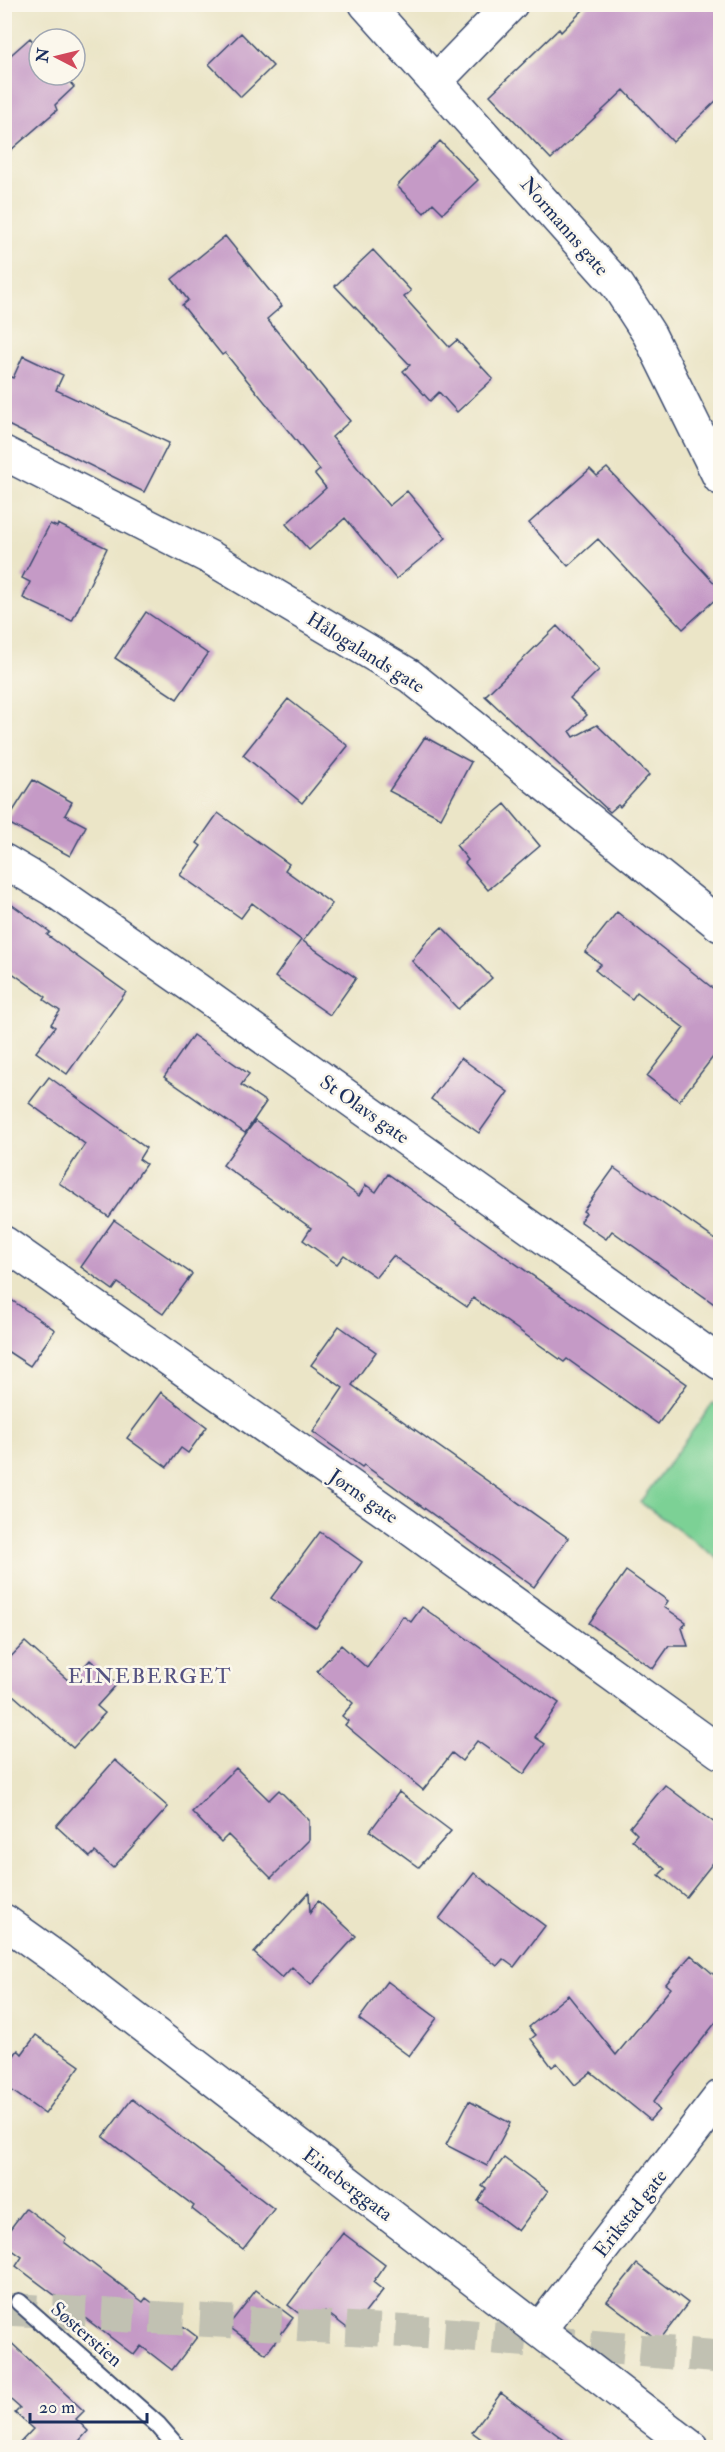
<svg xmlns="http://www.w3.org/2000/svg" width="725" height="2452" font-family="'IM FELL Double Pica',serif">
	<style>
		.green { fill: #7cd195; stroke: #4c807a; stroke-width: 1.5 }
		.building { fill: #c59ac6 }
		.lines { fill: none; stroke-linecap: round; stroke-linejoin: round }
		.highway-tunnel { stroke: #c1c1b2; stroke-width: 33; stroke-dasharray: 33 16; stroke-linecap: butt }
		.lane-casing { stroke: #3a4a6e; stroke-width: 20 }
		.street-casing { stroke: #3a4a6e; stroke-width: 36 }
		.secondary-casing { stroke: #3a4a6e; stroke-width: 36 }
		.lane { stroke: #fff; stroke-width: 16 }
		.street { stroke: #fff; stroke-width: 33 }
		.secondary { stroke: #fff; stroke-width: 33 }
		.labels { text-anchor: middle; stroke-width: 5; stroke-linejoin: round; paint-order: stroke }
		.street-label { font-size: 20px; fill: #1b2f5e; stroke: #fbf7ec }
		.neighbourhood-label { font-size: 21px; letter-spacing: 1.5px; fill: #565482; stroke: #fbf7ec }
	</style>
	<rect width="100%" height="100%" fill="#fbf7ec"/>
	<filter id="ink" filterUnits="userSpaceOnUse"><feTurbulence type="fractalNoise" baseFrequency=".0167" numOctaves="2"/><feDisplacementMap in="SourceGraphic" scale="12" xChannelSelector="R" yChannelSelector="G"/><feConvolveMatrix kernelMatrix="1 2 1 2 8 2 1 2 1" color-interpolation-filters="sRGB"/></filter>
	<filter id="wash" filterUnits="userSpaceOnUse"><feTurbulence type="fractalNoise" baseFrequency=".008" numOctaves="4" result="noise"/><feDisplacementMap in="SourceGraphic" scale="24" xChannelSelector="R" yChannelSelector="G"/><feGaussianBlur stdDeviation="1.35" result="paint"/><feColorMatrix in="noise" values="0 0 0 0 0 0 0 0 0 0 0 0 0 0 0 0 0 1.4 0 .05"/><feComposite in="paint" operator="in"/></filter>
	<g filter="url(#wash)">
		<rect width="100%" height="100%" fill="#ebe5c7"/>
		<path class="green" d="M713,1403L720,1409V1560L640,1502Z"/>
		<g id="blocks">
			<path class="building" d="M589,4H720V97L673,142L624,90L551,159L490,95L559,29L561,32Z
				M241,33L273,66L241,97L209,64Z
				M30,38L39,48V75H63L74,87L55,105L57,110L4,156V61Z
				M440,141L478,180L443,213L433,203L424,213L397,186Z
				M225,236L282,306L267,319L350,421L332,437L389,506L407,491L446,538L396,579L345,518L309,550L286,524L326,488L315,474L320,470L225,353L222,355L182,305L188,300L172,279Z
				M373,250L411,291L404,297L449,347L457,340L493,379L457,412L439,392L430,401L403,371L410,365L335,286Z
				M23,356L63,375L56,390L169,443L144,492L4,423V374L13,378Z
				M607,468L720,589V595L683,629L598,539L568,566L529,523L590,469L597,476Z
				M50,524L57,527L58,524L107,548L72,621L23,598L30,582L22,578Z
				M146,612L208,654L177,699L115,658Z
				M557,626L599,670L570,698L587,715L570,731L574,737L597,725L649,775L620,807L618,805L610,812L485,696Z
				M288,699L348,746L302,803L243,755Z
				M425,737L471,762L441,818L389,791Z
				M33,780L72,802L65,815L86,826L70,856L6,822Z
				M505,804L540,846L488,890L465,863L468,860L456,845Z
				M218,813L289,864L285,870L332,904L303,941L356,978L330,1015L275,977L301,940L252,903L241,918L180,875L201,846L197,843Z
				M4,899L50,932L47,935L126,992L67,1074L36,1052L55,1027L51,1024L60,1011L44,1000L46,997L4,967Z
				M617,912L720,994V1048L679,1101L647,1076L684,1028L637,992L632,999L613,985L595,970L601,964L585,952Z
				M442,927L492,978L458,1009L412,961L426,942Z
				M193,1035L249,1074L241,1085L266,1102L245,1133L164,1077Z
				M461,1058L508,1092L479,1133L431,1099Z
				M49,1077L146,1148L139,1159L146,1164L109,1217L59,1183L85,1144L29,1103Z
				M255,1121L359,1196L366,1185L376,1192L388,1174L687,1384L658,1424L567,1359L564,1362L473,1298L467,1307L393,1256L376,1277L344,1255L337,1264L303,1240L311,1228L223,1165Z
				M614,1168L720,1243V1308L612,1231L606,1239L580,1221L586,1213L583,1211Z
				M114,1220L192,1274L163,1314L118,1283L113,1290L81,1267Z
				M4,1295L55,1330L30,1366L4,1349Z
				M339,1326L376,1352L352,1385L568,1538L534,1587L364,1465L362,1467L313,1432L343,1388L311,1365Z
				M161,1392L207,1427L188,1453L181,1448L167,1467L127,1438Z
				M320,1532L362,1562L316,1628L271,1598Z
				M626,1571L668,1601L664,1607L686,1622L682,1628L688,1646H669L653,1669L589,1623Z
				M422,1607L559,1703L535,1737L545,1744L524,1774L477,1741L462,1761L452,1753L423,1790L345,1725L348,1721L342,1716L353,1703L317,1671L341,1645L367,1668L403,1616L411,1622Z
				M25,1642L70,1682L90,1660L117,1684L97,1706L105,1713L73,1748L4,1687V1664Z
				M115,1760L168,1807L113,1868L95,1852L90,1857L56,1826Z
				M236,1768L269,1800L279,1790L309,1820V1840L271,1878L228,1835L221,1842L192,1812Z
				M665,1785L720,1827V1854L686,1897L659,1875L665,1869L632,1840L637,1834L630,1827Z
				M399,1792L451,1831L419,1867L370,1831Z
				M474,1873L545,1926L514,1967L503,1959L497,1966L439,1919Z
				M309,1892L310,1913L318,1901L356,1936L311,1985L292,1967L282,1978L254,1953Z
				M691,1955L720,1980V2017L653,2102L659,2110L650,2120L591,2072L575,2085L557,2063L552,2067L531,2039L536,2035L529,2027L568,1995L616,2055L671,1988L666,1984Z
				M387,1981L437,2018L409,2056L359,2019Z
				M36,2035L80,2066L45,2114L4,2085V2069L18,2050L22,2054Z
				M132,2099L274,2209L243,2249L192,2209L194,2206L103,2137Z
				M469,2101L510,2123L487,2166L446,2145Z
				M504,2158L548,2191L518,2231L478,2201L486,2189L482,2186Z
				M26,2208L66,2238L64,2242L143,2302L146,2298L197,2337L172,2370L141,2346L134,2355L16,2266L22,2257L4,2244V2237Z
				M343,2233L385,2265L373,2282L383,2290L351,2331L325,2311L314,2325L288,2305Z
				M637,2264L688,2303L659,2341L607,2301Z
				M256,2290L293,2318L266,2354L228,2326Z
				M4,2336L84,2411L76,2419L88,2431L73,2448H15L33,2429L15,2413L20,2408L4,2394Z
				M501,2393L575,2448H494L472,2432Z"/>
		</g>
	</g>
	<g filter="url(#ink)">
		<use href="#blocks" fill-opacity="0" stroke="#3a4a6e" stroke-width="1.5"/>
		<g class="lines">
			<path class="highway-tunnel" d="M4,2309L448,2334L720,2357"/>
			<defs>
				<path id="lane" d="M19,2302L158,2425L178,2448"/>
				<path id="street" d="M366,4L618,286L649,334L720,478
					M436,81L511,4
					M4,453L211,558L410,676L720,925
					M4,1243L404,1524L720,1752
					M4,1921L60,1961L692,2448
					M539,2330L720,2097"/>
				<path id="secondary" d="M4,861L52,889L196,989L720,1363"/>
			</defs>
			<use href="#lane" class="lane-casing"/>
			<use href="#street" class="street-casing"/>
			<use href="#secondary" class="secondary-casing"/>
			<use href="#lane" class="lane"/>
			<use href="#street" class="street"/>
			<use href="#secondary" class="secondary"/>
		</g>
	</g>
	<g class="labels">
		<g class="street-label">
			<text transform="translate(565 226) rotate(49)" y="7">Normanns gate</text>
			<text transform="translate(366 652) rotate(32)" y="7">Hålogalands gate</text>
			<text transform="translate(365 1109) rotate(35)" y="7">St Olavs gate</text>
			<text transform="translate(364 1496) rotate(35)" y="7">Jørns gate</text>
			<text transform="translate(348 2184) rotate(37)" y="7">Eineberggata</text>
			<text transform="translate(630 2213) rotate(-52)" y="7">Erikstad gate</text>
			<text transform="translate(87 2334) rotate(41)" y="7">Søsterstien</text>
		</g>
		<g class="neighbourhood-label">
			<text x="150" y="1683">EINEBERGET</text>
		</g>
	</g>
	<rect width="725" height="2452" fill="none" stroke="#fbf7ec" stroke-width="24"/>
	<g transform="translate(57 57) rotate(277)"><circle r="28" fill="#fbf7ec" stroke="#a1a7b3" stroke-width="1.5"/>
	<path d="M0-4.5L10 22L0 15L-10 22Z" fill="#d1495b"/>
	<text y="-9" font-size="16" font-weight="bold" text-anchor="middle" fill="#1b2f5e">N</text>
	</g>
	<path d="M30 2413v9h117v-9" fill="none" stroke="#1b2f5e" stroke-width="3"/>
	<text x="39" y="2413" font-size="18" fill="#1b2f5e" stroke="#fbf7ec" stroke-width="4.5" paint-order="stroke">20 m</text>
</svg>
